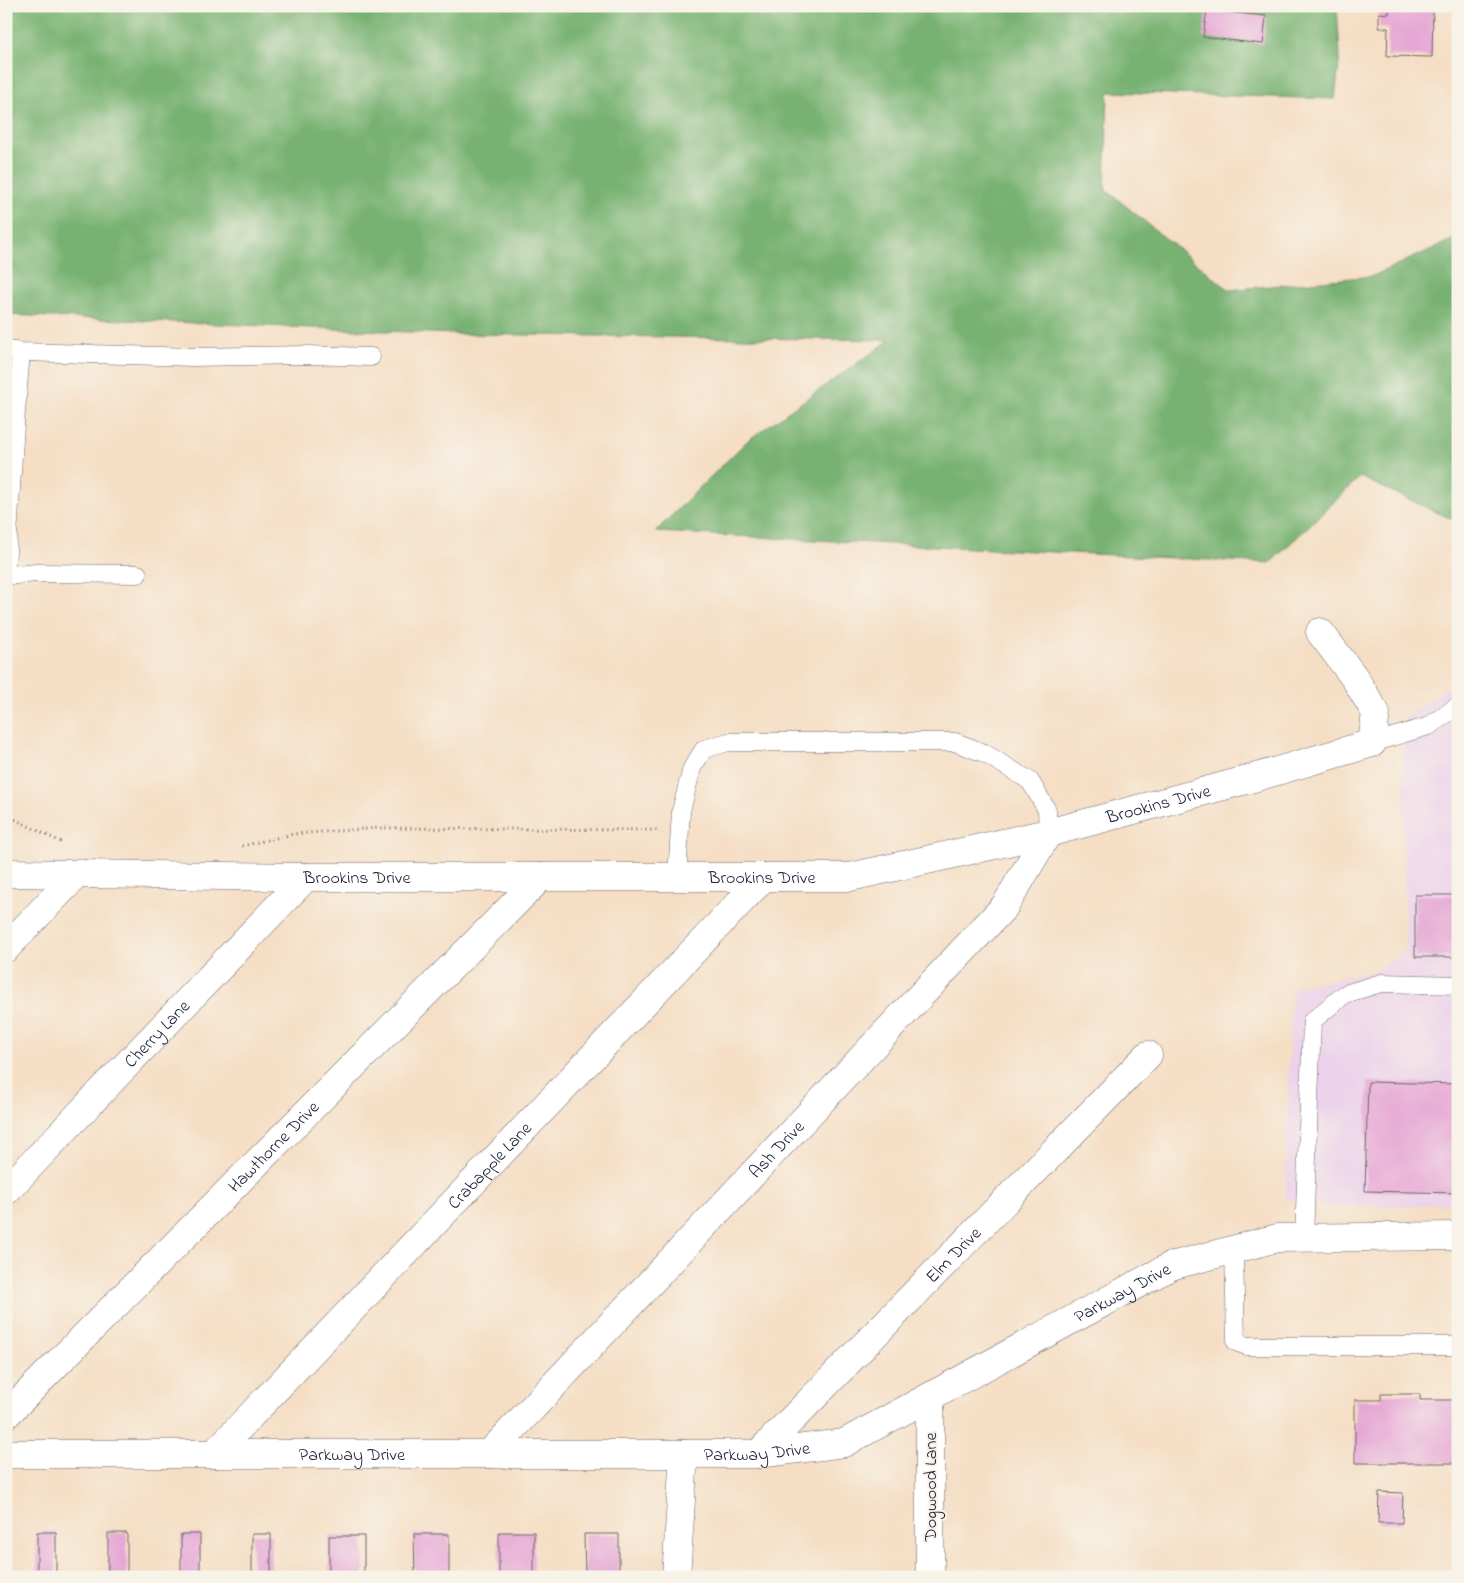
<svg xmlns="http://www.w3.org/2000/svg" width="1464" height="1583" font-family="'Indie Flower',sans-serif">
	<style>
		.built { fill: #ecd1ea }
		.forest { fill: #78b272; stroke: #4d6a56 }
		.building { fill: #e6a7d6 }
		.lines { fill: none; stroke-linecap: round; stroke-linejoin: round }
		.lane-casing { stroke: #6c646b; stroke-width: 19 }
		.street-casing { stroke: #6c646b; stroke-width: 29 }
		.path { stroke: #6c646b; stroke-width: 3; stroke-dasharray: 1 4; stroke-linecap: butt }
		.lane { stroke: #fff; stroke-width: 18 }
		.street { stroke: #fff; stroke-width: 28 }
		.labels { text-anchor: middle; stroke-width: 4; stroke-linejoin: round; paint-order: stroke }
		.street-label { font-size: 18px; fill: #22223b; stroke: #f7f3e8 }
	</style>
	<rect width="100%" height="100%" fill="#f7f3e8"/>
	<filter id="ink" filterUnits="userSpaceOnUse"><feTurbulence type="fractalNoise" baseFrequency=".02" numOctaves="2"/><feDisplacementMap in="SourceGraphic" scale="10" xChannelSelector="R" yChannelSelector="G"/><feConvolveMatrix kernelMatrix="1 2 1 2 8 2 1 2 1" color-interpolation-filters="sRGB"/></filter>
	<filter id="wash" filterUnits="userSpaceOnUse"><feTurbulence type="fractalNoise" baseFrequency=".0096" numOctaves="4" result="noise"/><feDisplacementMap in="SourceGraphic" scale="20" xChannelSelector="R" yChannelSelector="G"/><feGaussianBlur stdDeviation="1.12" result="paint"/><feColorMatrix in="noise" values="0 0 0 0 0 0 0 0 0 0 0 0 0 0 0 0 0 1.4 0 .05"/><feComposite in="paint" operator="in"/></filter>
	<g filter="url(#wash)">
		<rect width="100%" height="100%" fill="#f5dec4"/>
		<path class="built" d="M1458,681V1204L1330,1207L1285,1198L1291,1000L1295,987L1380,970L1405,950L1403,718Z"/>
		<path class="forest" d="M6,6H1337L1340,55L1335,99L1108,92L1105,189L1229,290L1373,276L1458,237V415L1452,414L1458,441V522L1360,477L1270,563L655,532L747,441L890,340L454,334L6,315Z"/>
		<g id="blocks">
			<path class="building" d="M1389,6H1433L1432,57L1387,56L1388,28H1379V13L1389,14Z
				M1207,10L1266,16L1263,44L1203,37Z
				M1415,895H1458V957H1415Z
				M1368,1082L1458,1084V1193L1365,1191Z
				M1381,1394H1420V1400H1458V1463H1355V1400H1381Z
				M1379,1492L1403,1493L1402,1523H1378Z
				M37,1532H56V1577H37Z
				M499,1532H534V1577H499Z
				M108,1533H127V1577H108Z
				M181,1534H200V1577H181Z
				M252,1534H271V1577H252Z
				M414,1534H449V1577H415Z
				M584,1534H619V1577H585Z
				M329,1536H364V1577H329Z"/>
		</g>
	</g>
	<g filter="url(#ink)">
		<use href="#blocks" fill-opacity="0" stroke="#6c646b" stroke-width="1"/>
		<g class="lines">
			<defs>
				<path id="lane" d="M6,350L21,352L15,424L6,568
					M21,352L194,357L306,355L371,357
					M6,576L36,573L138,574
					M1372,743L1429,726L1458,706
					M677,877L681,811L692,768L704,749L728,742H955L984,753L1030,781L1047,810L1048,833
					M1304,1238L1312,1021L1345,994L1381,983L1458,985
					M1234,1249L1236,1342L1247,1346H1458"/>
				<g id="street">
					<path id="s1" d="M6,873L306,877H850L1048,833L1250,779L1372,743L1376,713L1354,677L1320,632"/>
					<path d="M6,948L78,873"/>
					<path id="s2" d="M6,1191L306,877"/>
					<path d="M930,1397V1577"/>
					<path id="s3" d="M6,1415L541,877"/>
					<path id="s4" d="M6,1454H758L844,1443L1171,1266L1277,1238L1458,1236"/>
					<path id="s5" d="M214,1454L764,877"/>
					<path id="s6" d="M489,1454L1005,906L1048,833"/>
					<path id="s7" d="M758,1454L1148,1055"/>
					<path d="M676,1577L684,1454"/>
				</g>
			</defs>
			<use href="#lane" class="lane-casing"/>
			<use href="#street" class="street-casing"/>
			<path class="path" d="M6,815L63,843
				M242,846L293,834L380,828L657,830"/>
			<use href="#lane" class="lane"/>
			<use href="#street" class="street"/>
		</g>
	</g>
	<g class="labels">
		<g class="street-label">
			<text dy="6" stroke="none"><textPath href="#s1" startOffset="1161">Brookins Drive</textPath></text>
			<text dy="6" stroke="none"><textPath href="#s1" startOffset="351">Brookins Drive</textPath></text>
			<text dy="6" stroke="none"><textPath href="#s1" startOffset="756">Brookins Drive</textPath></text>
			<text dy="6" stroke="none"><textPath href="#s2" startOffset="218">Cherry Lane</textPath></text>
			<text dy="6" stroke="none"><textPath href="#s3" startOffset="379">Hawthorne Drive</textPath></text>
			<text dy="6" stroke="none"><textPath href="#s6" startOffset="419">Ash Drive</textPath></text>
			<text dy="6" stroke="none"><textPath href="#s5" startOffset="399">Crabapple Lane</textPath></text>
			<text dy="6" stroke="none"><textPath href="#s7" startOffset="279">Elm Drive</textPath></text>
			<text dy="6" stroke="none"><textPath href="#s4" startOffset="1155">Parkway Drive</textPath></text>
			<text dy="6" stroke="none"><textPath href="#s4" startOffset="751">Parkway Drive</textPath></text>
			<text dy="6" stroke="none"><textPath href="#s4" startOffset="346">Parkway Drive</textPath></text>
			<text transform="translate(930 1487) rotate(-90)" y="6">Dogwood Lane</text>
		</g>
	</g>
	<rect width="1464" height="1583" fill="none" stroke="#f7f3e8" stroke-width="25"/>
</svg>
